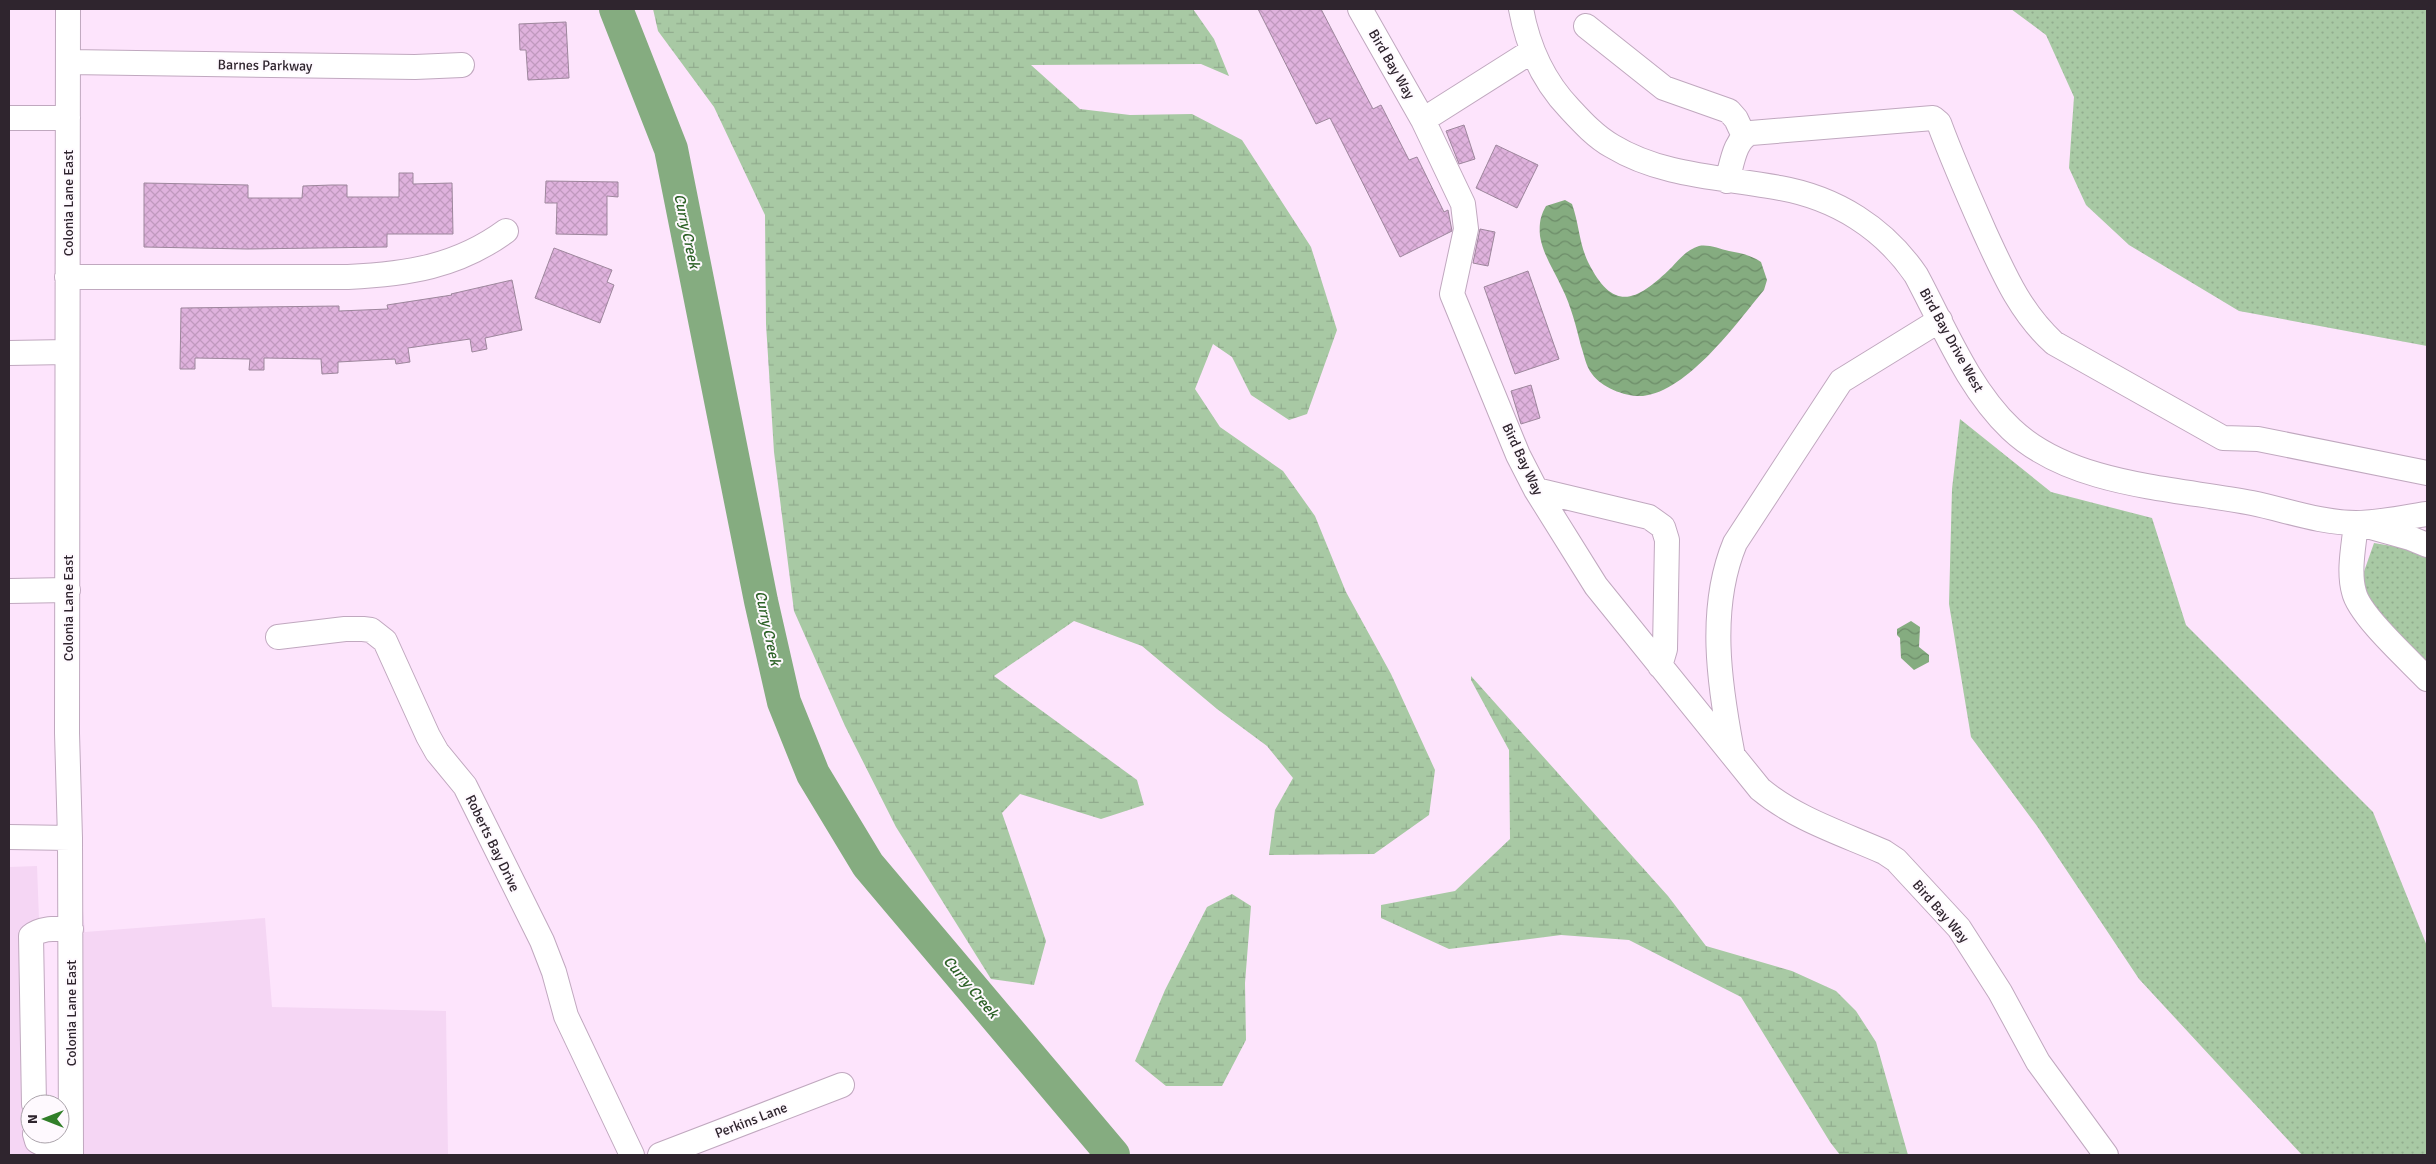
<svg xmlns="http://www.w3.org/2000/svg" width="2436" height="1164" font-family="Signika,sans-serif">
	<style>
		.built { fill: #f5d6f4 }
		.grass { fill: url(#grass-dots) }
		.wetland { fill: url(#wetland-marsh) }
		.water { fill: url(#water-waves) }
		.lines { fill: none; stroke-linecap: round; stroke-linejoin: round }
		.river { stroke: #85ac80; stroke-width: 34 }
		.building { fill: url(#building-cross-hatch); stroke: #9d869c }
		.minor-casing { stroke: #c0a8bf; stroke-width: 26 }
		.minor { stroke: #fff; stroke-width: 24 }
		.labels { text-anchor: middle; stroke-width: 4; stroke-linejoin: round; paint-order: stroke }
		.street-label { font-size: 14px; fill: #2f252e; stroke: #fef9fe }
		.water-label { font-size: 15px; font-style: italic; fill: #2b6125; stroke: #fef9fe }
	</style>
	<defs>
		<pattern id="grass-dots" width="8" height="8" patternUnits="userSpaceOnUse" patternTransform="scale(1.25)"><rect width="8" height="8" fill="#a8c9a4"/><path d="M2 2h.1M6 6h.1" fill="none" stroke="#91ac8e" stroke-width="1.8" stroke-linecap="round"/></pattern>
		<pattern id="wetland-marsh" width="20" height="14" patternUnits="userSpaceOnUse" patternTransform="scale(1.25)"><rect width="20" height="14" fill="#a8c9a4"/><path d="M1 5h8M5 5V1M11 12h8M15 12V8" fill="none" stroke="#91ac8e"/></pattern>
		<pattern id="water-waves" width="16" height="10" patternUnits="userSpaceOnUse" patternTransform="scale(1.25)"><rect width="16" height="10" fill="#85ac80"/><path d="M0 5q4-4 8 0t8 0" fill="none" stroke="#6d8c69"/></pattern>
		<pattern id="building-cross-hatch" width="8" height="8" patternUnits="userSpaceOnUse" patternTransform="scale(1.25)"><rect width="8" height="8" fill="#dfb2dd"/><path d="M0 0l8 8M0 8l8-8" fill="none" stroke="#c099be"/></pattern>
	</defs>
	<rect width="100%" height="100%" fill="#fde4fc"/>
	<path class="built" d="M37,866L46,1104H30V1134L47,1155H9V867Z
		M82,900L85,932L265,918L272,1007L446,1011L448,1155H82Z"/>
	<path class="grass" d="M2011,9H2427V346L2239,311L2129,245L2086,205L2069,168L2074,97L2046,35Z
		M1960,419L2051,492L2152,518L2186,625L2373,812L2427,946V1155H2302L2139,979L2037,826L1971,737L1949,604L1952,489Z
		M2374,543L2410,549L2427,556V664L2365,601L2361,580Z"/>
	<path class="wetland" d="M653,9H1193L1214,39L1229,76L1201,64L1031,65L1080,109L1130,115L1192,114L1242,140L1311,247L1337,330L1307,414L1289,420L1251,395L1232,357L1213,344L1195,389L1220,427L1283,471L1315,516L1346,592L1391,674L1435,770L1429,815L1374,854L1269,855L1275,810L1293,778L1267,746L1217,709L1142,646L1074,621L994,676L1137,780L1144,805L1101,819L1020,794L1002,813L1046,941L1034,985L991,979L896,827L845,726L794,611L774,452L766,324L765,215L714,107L658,31Z
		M1471,676L1668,896L1706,946L1792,971L1836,991L1856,1011L1876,1042L1908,1155H1840L1830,1142L1741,997L1629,940L1561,935L1449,949L1381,918V905L1455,891L1510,839L1509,750L1471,680Z
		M1232,894L1251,906L1245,983L1246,1040L1222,1086H1166L1135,1061L1165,990L1207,907Z"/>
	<path class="water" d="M1565,200L1572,204C1579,223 1579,243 1588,262C1614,314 1637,301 1672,267C1679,259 1688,249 1699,246C1708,244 1720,249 1729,251C1740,253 1751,255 1761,262L1767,280L1764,290C1736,324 1688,391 1643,396C1626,397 1602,388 1592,374C1586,367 1584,354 1581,346C1576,326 1571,306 1562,288C1554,270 1543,255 1540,236C1539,225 1540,216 1546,206Z
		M1911,621L1920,627L1919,647L1929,655V662L1914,670L1901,658L1900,638L1897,635V629Z"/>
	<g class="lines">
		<path class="river" d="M616,9L671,149L761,601L784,702L813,774L868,865L1113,1155"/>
	</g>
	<path class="building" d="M1258,9H1321L1373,109L1381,105L1409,160L1417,157L1444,212L1448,210L1452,231L1400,257L1330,118L1316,124Z
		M566,22L569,78L528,80L526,50H520L519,24Z
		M1464,125L1475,159L1459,164L1446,131Z
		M1496,145L1538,165L1517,208L1476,188Z
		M399,173H413V184L452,183L453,234H387V247L248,249L144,247V183L248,185V198H302L303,186L332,185H347V197H399Z
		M546,181L618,182V197L607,196V235L556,234L557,203H545Z
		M1480,229L1495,232L1488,266L1473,263Z
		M554,248L612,270L607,282L614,285L600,323L535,298Z
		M1528,271L1559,359L1515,374L1484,287Z
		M512,280L522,330L485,338L487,349L472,352L470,339L408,348L410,362L396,364L395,359L338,362V373L322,374L321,359L264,358V370H249L250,359L195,358V369H180L181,308L339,306V311L388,309L387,305L452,295L451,294Z
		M1531,385L1540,418L1521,424L1511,391Z"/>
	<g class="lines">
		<defs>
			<path id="minor" d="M68,9L67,733L70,838L71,1155
				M1360,9L1423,120L1463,204L1466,229L1452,294L1518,455L1536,490L1596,586L1760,789C1796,819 1841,833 1884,852L1896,860L1959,928L2000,992L2038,1062L2106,1155
				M1521,9C1528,47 1543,81 1570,109C1583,123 1596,137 1612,146C1663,177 1724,177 1780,188C1836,198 1884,228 1916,275C1944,327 1968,388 2011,429C2071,486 2174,488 2252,503C2286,510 2321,523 2356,523C2379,523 2404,517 2427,514
				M1586,26L1664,88L1729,111L1736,119L1744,136
				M69,62L415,67L462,65
				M9,118H68
				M1423,120L1532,51
				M1727,181C1732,165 1734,139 1751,133L1933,118L1939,123C1953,161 1969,197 1985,233C2004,274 2020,312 2054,343L2223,438L2258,439L2427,473
				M67,277H348C407,274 457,267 506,231
				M9,353L67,352
				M1536,490L1649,517L1663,527L1667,540L1665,649L1660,666
				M2356,523C2354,545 2348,571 2354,592C2359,615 2409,660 2427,679
				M2367,526L2410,538L2427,545
				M9,591L68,590
				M278,637L345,629H363L371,630L385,641L428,736L437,752L465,786L542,941L554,972L566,1016L632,1155
				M1732,751C1719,683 1708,608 1735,543L1841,381L1940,320
				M9,837L70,838
				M34,1104L31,936C42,927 57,929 71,929
				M35,1134L37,1141L47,1146H71
				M660,1155L842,1085"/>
		</defs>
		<use href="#minor" class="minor-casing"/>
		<use href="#minor" class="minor"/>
	</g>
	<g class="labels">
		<g class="street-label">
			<text transform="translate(1392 64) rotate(60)" y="5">Bird Bay Way</text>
			<text transform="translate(265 65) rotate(1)" y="5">Barnes Parkway</text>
			<text transform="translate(68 203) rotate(-90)" y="5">Colonia Lane East</text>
			<text transform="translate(1952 340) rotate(61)" y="5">Bird Bay Drive West</text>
			<text transform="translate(1523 459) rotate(65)" y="5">Bird Bay Way</text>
			<text transform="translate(68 608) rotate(-90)" y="5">Colonia Lane East</text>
			<text transform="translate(493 843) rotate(64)" y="5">Roberts Bay Drive</text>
			<text transform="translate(1941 911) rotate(49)" y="5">Bird Bay Way</text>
			<text transform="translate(71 1013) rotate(-90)" y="5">Colonia Lane East</text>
			<text transform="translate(751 1120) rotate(-21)" y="5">Perkins Lane</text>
		</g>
		<g class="water-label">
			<text transform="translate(687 231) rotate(78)" y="5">Curry Creek</text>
			<text transform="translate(768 628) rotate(78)" y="5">Curry Creek</text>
			<text transform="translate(971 987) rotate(50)" y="5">Curry Creek</text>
		</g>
	</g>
	<rect width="2436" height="1164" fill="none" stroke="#2f252e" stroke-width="20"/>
	<g transform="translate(45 1119) rotate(270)"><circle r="24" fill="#fef9fe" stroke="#aba4ab"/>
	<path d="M0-4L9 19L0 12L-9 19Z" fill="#317f29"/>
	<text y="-8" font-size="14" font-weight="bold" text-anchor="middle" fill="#2f252e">N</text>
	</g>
</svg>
